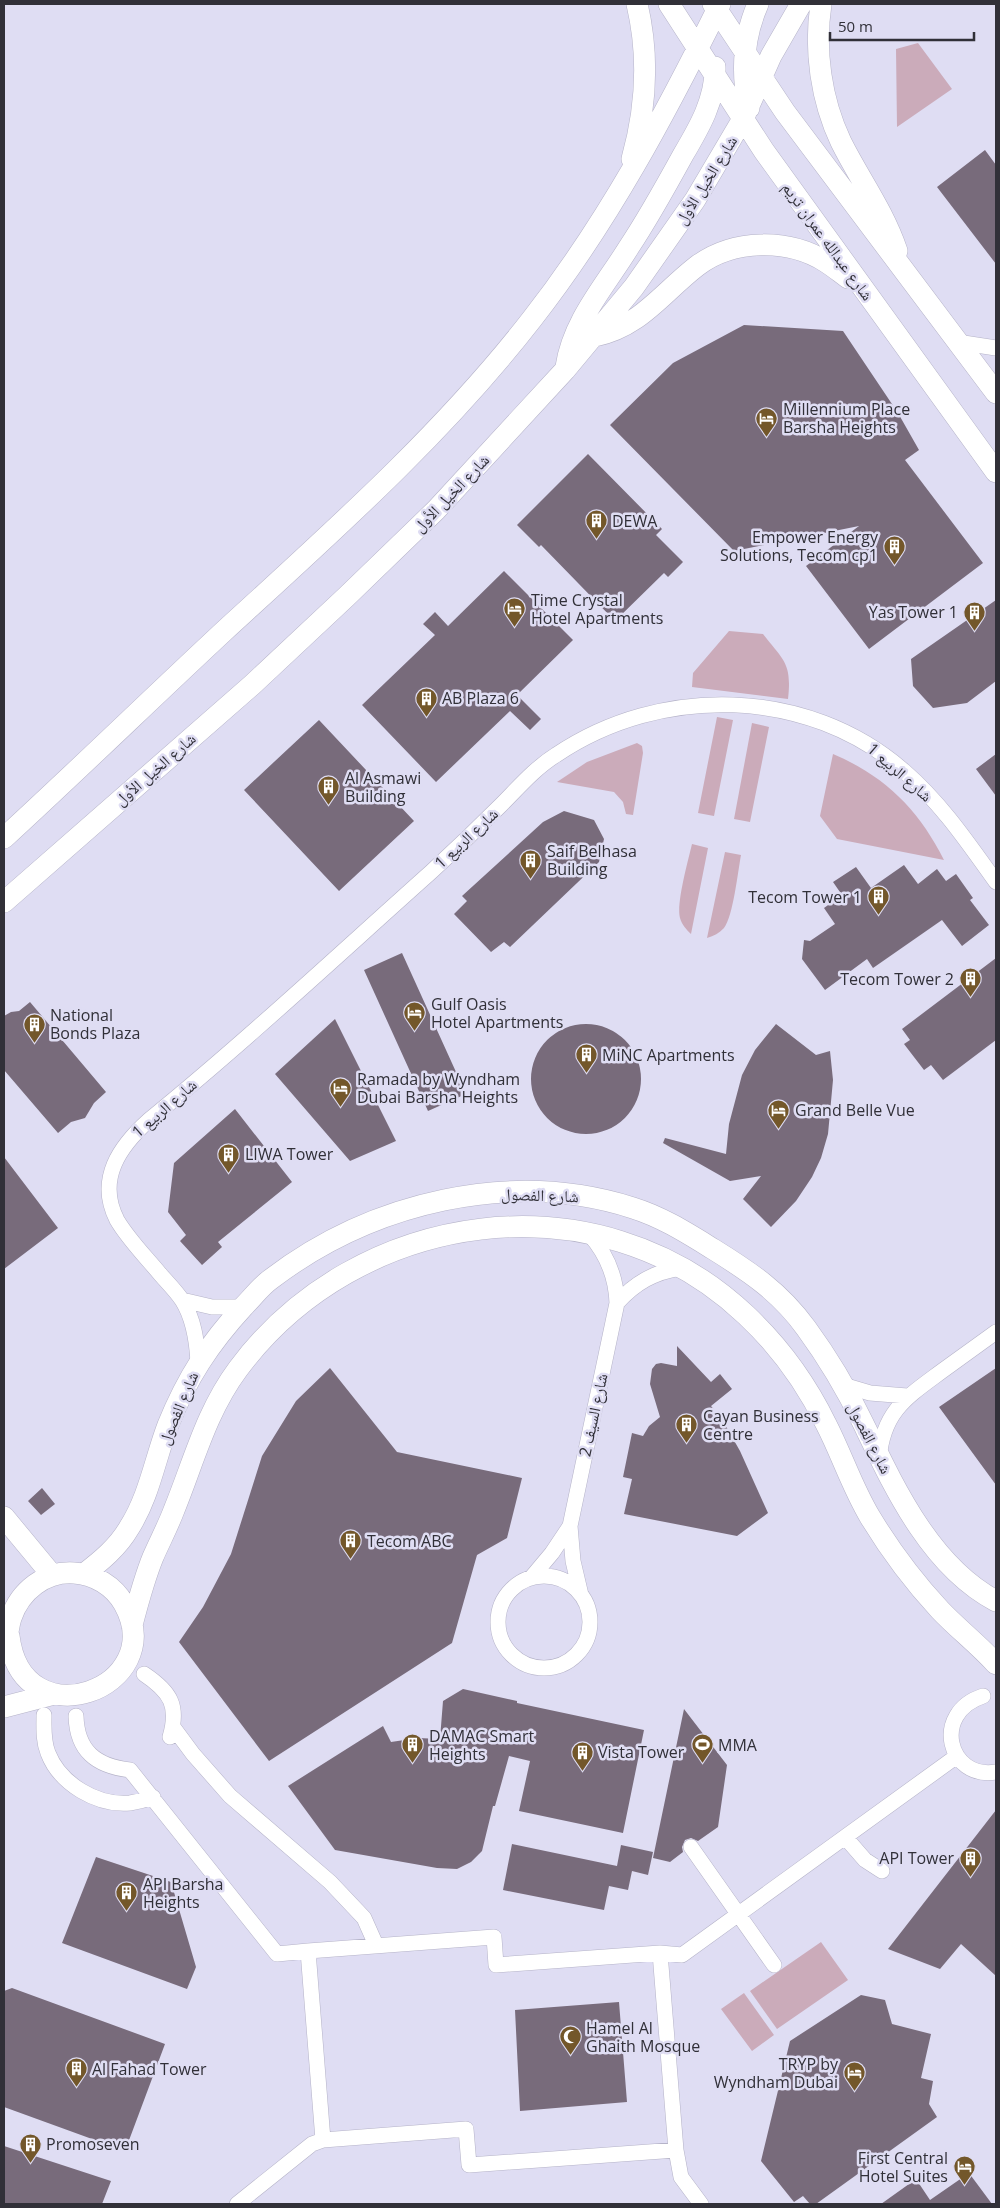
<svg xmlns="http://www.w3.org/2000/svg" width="1000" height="2208" font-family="'Open Sans','Noto Naskh Arabic',sans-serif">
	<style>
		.green { fill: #cbabba }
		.building { fill: #786b7b }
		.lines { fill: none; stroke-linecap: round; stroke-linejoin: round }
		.street-casing { stroke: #b5b3c8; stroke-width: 16 }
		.secondary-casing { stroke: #b5b3c8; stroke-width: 22 }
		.street { stroke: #fff; stroke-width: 15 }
		.secondary { stroke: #fff; stroke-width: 21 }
		.labels { text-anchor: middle; stroke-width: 5; stroke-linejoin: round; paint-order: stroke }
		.street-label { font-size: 16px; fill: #313038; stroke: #dfddf3 }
		.poi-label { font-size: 16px; fill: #313038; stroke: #dfddf3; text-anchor: start }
	</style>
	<rect width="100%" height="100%" fill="#dfddf3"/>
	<path class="green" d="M918,43L952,89L897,127L896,49Z
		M729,631L763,634C784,661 792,663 788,699L692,687L693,673Z
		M717,717L733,720L714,816L698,813Z
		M752,723L769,727L750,822L734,819Z
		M637,743L642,746L643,753L633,815L626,814L623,802L614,792L557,782L587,762Z
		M833,754C885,776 919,810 944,860L837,839L820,816Z
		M692,844L708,848L691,934C686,929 682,925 680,918C676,904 688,861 692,844Z
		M725,852L741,855C738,871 733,917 724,928C719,933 714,936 707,938Z
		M821,1942L848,1980L777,2029L750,1991Z
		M744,1993L774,2035L752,2051L721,2009Z"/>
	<path class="building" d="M985,150L996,165V264L937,187Z
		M744,325L843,331L898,413L919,450L905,460L983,563L869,649L806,566L859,526L734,551L610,425L673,363Z
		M588,454L662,529L656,535L683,562L668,577L664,573L615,621L541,545L539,547L517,525Z
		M504,571L573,640L517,695L541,719L530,730L510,711L436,782L362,705L435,635L423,624L435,612L448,626Z
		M996,600V681L967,703L933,708L913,686L911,659Z
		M319,720L414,821L339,891L244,790Z
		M996,754V796L976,769Z
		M564,811L594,820L604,839L599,862L510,947L504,942L491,952L454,914L467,901L462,896L543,822Z
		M904,865L918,884L937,869L946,881L956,874L973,898L970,900L989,925L962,946L942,920L873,968L867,959L825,990L802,959L804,940L810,941L835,924L824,908L842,895L833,882L856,867L871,888Z
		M402,953L466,1094L428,1111L364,970Z
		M996,958V1040L943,1080L931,1065L924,1070L904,1044L910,1040L902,1029Z
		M30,1002L106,1092L94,1103L85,1118L71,1122L58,1133L4,1070V1016L11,1012L19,1011Z
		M335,1019L396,1141L350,1161L275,1074Z
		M531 1079a55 55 0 1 1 110 0a55 55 0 1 1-110 0Z
		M776,1024L816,1055L830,1051L833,1080L828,1134L821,1158L812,1177L796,1201L771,1227L743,1199L761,1176L730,1181L663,1143L665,1138L726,1154L729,1124L742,1075L755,1050Z
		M235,1109L292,1182L218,1242L222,1247L202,1265L180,1241L186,1235L168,1212L174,1163Z
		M4,1157L58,1228L4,1269Z
		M677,1346L711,1382L720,1374L732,1389L711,1406L723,1421L740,1451L768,1513L737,1536L624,1514L632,1479L623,1477L632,1433L643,1436L649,1426L660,1417L650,1384L652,1369L656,1364L661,1363L677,1366Z
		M330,1368L397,1452L522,1478L507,1538L477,1555L452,1643L269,1761L179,1642L203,1607L231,1554L262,1456L296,1401Z
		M996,1368V1485L939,1407Z
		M42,1488L55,1504L41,1515L28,1501Z
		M463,1689L517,1701V1703L644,1730L623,1833L519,1811L530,1761L509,1756L495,1806H493L482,1851L471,1862L457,1869L437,1868L335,1850L288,1786L383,1726L391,1742L418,1738L440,1739L443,1701Z
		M684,1709L727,1765L718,1827L698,1841L691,1838L685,1840L682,1847L683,1852L670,1862L653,1858Z
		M996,1810V1976L961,1944L940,1969L888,1949Z
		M512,1844L617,1866L621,1845L653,1852L648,1875L632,1871L628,1890L609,1886L604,1910L503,1890Z
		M96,1857L171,1882L196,1967L187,1989L62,1943Z
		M12,1988L165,2044L125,2151L4,2107V1991Z
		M861,1995L885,2000L892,2024L931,2034L921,2078L933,2081L929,2104L937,2117L816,2204H810L803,2196L794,2202L761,2161L790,2041Z
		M619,2002L627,2102L520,2111L515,2010Z
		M4,2146L111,2181L102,2204H4Z
		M969,2173L992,2204H881L916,2179L930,2200Z"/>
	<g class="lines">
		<defs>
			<path id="street" d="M957,342L996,348
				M182,1300L212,1307H243
				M617,1303C635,1283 654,1272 681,1268
				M198,1363C197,1341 194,1319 182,1300C176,1291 167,1282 160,1274C146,1257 128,1239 117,1220C96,1179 120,1146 149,1120C246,1041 338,955 431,872C455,850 478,828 501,805C518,788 535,768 556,755C661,684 808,687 904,771C941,803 968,843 996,882
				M843,1385L870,1393L907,1396
				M879,1459C883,1411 907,1397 942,1371C960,1358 978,1345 996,1332
				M498 1622a46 46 0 1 1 92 0a46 46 0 1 1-92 0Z
				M531,1578L552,1553L570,1526
				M581,1595L573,1561L570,1526L617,1303C616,1276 607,1254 589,1234
				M144,1674C171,1692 179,1706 170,1737
				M983,1696C931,1713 948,1780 996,1772
				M44,1715C44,1728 43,1741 48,1753C60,1784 97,1806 130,1803C137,1802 145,1800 153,1797
				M76,1716C77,1751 96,1766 130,1770L277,1954L308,1951
				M173,1727L193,1754L230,1796L330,1882L364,1918L376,1945
				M845,1837L865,1860L882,1871
				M691,1847L774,1965
				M660,1953L682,1955L957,1756
				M676,2150L469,2165L466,2129L323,2140L308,1951L494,1937L496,1965L660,1953L676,2150L681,2177L701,2204
				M237,2204L312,2144L323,2140"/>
			<path id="secondary" d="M669,4L764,151L996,472
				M713,4L785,112L996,393
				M821,4C814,50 821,100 841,142C860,180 883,210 897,251
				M749,108C741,72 743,38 758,4
				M632,159C646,109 649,55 637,4
				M595,336C640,327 662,293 697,266C733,239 788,238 826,262C834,267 841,273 848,278
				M566,367C573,321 605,286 629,247C649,217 666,186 683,155C699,128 716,99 715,67
				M4,838C78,770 150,700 223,632C331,533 442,435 532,319C608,222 666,113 720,4
				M4,902L252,685L346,597L436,510L565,370L634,287L695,200L744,117L771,56L801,4
				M4,1517L52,1575
				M84,1574C101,1561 118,1547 129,1528C149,1497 155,1459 168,1425C187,1378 209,1344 244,1306C253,1297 261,1286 271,1279C372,1202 511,1169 633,1208C662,1217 687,1233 713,1249C750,1272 780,1292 806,1328C828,1358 847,1390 863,1423C894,1487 930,1566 996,1601
				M132,1625C138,1602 144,1579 153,1557C160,1541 168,1526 174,1510C194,1461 206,1412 238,1369C357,1209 597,1174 746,1315C779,1346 806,1383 826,1424C842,1455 852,1487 870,1517C890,1550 914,1582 940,1610C958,1629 979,1645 996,1664
				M4,1643C9,1634 8,1627 11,1618C20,1591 45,1571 74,1573C94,1574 114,1586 124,1604C171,1688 22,1743 9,1636
				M4,1707L54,1694"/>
		</defs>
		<use href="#street" class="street-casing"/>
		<use href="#secondary" class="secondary-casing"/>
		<use href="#street" class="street"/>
		<use href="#secondary" class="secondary"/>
	</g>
	<defs>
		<symbol id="hotel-pin" viewBox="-11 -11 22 30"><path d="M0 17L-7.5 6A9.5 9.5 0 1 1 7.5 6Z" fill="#73572a" stroke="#dfddf3"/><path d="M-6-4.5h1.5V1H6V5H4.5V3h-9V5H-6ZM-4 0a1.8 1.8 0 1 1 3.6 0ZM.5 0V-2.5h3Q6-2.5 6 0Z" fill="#fff"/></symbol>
		<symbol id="building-pin" viewBox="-11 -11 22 30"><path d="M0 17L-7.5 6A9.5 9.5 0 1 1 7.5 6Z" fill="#73572a" stroke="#dfddf3"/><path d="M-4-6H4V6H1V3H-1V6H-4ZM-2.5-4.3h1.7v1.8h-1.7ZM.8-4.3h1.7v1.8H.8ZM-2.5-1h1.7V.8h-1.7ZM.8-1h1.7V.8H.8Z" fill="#fff"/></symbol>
		<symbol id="stadium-pin" viewBox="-11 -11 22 30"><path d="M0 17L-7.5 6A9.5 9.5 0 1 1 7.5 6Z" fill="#73572a" stroke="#dfddf3"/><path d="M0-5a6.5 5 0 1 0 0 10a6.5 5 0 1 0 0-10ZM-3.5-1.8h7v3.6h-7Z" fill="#fff"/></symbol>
		<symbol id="mosque-pin" viewBox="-11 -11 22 30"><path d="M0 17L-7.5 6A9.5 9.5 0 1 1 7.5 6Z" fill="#73572a" stroke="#dfddf3"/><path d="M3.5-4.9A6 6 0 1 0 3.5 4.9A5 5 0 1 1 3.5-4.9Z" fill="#fff"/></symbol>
	</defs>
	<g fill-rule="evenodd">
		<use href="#hotel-pin" x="754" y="406" width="25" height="34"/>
		<use href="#building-pin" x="584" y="508" width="25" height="34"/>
		<use href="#building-pin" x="882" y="534" width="25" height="34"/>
		<use href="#hotel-pin" x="502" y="596" width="25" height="34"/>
		<use href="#building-pin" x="962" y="600" width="25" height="34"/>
		<use href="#building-pin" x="414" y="686" width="25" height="34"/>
		<use href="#building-pin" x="316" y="774" width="25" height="34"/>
		<use href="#building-pin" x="518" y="848" width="25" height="34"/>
		<use href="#building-pin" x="866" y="884" width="25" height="34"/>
		<use href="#building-pin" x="958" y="966" width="25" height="34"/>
		<use href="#hotel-pin" x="402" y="1000" width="25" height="34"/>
		<use href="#building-pin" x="22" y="1012" width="25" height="34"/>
		<use href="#building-pin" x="574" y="1042" width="25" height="34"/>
		<use href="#hotel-pin" x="328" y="1076" width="25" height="34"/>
		<use href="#hotel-pin" x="766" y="1098" width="25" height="34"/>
		<use href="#building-pin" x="216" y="1142" width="25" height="34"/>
		<use href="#building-pin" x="674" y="1412" width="25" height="34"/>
		<use href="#building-pin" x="338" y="1528" width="25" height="34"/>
		<use href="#building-pin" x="400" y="1732" width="25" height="34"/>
		<use href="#stadium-pin" x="690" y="1732" width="25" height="34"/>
		<use href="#building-pin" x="570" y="1740" width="25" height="34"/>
		<use href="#building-pin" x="958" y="1846" width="25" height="34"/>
		<use href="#building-pin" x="114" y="1880" width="25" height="34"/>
		<use href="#mosque-pin" x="558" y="2024" width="25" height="34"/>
		<use href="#building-pin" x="64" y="2056" width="25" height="34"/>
		<use href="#hotel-pin" x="842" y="2060" width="25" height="34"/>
		<use href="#building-pin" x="18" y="2132" width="25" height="34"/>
		<use href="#hotel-pin" x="952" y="2154" width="25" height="34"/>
	</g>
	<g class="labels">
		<g class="street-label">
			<text transform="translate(706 180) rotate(-58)" y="6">شارع الخيل الأول</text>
			<text transform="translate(828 241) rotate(54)" y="6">شارع عبدالله عمران تريم</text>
			<text transform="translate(451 493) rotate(-46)" y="6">شارع الخيل الأول</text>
			<text transform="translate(155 769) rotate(-41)" y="6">شارع الخيل الأول</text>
			<text transform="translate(900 772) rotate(41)" y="6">شارع الربيع 1</text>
			<text transform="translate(466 838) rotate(-43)" y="6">شارع الربيع 1</text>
			<text transform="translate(164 1108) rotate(-41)" y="6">شارع الربيع 1</text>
			<text transform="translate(540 1195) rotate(2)" y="6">شارع الفصول</text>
			<text transform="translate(178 1408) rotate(-67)" y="6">شارع الفصول</text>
			<text transform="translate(593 1415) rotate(-78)" y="6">شارع السيف 2</text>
			<text transform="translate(870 1438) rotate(63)" y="6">شارع الفصول</text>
		</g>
		<g class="poi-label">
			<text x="783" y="415">Millennium Place<tspan x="783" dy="18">Barsha Heights</tspan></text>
			<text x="612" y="527">DEWA</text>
			<text x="878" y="543" text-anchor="end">Empower Energy<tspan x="878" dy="18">Solutions, Tecom cp1</tspan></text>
			<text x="531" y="606">Time Crystal<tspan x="531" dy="18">Hotel Apartments</tspan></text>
			<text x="958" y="618" text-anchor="end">Yas Tower 1</text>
			<text x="442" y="704">AB Plaza 6</text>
			<text x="345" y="784">Al Asmawi<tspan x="345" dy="18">Building</tspan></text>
			<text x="547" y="857">Saif Belhasa<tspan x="547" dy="18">Building</tspan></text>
			<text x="862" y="903" text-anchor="end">Tecom Tower 1</text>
			<text x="954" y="985" text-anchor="end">Tecom Tower 2</text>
			<text x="431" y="1010">Gulf Oasis<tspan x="431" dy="18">Hotel Apartments</tspan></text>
			<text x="50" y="1021">National<tspan x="50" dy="18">Bonds Plaza</tspan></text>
			<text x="602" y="1061">MiNC Apartments</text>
			<text x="357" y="1085">Ramada by Wyndham<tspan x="357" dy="18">Dubai Barsha Heights</tspan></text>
			<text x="795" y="1116">Grand Belle Vue</text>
			<text x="245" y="1160">LIWA Tower</text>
			<text x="703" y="1422">Cayan Business<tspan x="703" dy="18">Centre</tspan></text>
			<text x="367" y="1547">Tecom ABC</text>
			<text x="429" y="1742">DAMAC Smart<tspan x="429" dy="18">Heights</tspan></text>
			<text x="718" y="1751">MMA</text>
			<text x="598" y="1758">Vista Tower</text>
			<text x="954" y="1864" text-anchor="end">API Tower</text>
			<text x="143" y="1890">API Barsha<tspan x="143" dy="18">Heights</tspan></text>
			<text x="586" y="2034">Hamel Al<tspan x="586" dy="18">Ghaith Mosque</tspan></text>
			<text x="838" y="2070" text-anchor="end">TRYP by<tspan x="838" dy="18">Wyndham Dubai</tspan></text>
			<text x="92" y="2075">Al Fahad Tower</text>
			<text x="46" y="2150">Promoseven</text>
			<text x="948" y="2164" text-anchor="end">First Central<tspan x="948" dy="18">Hotel Suites</tspan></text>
		</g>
	</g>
	<rect width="1000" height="2208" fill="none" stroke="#313038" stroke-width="10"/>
	<path d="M830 32v8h144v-8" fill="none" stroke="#313038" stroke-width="2.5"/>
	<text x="838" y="32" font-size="15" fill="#313038" stroke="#dfddf3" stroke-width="4" paint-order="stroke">50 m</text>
</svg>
